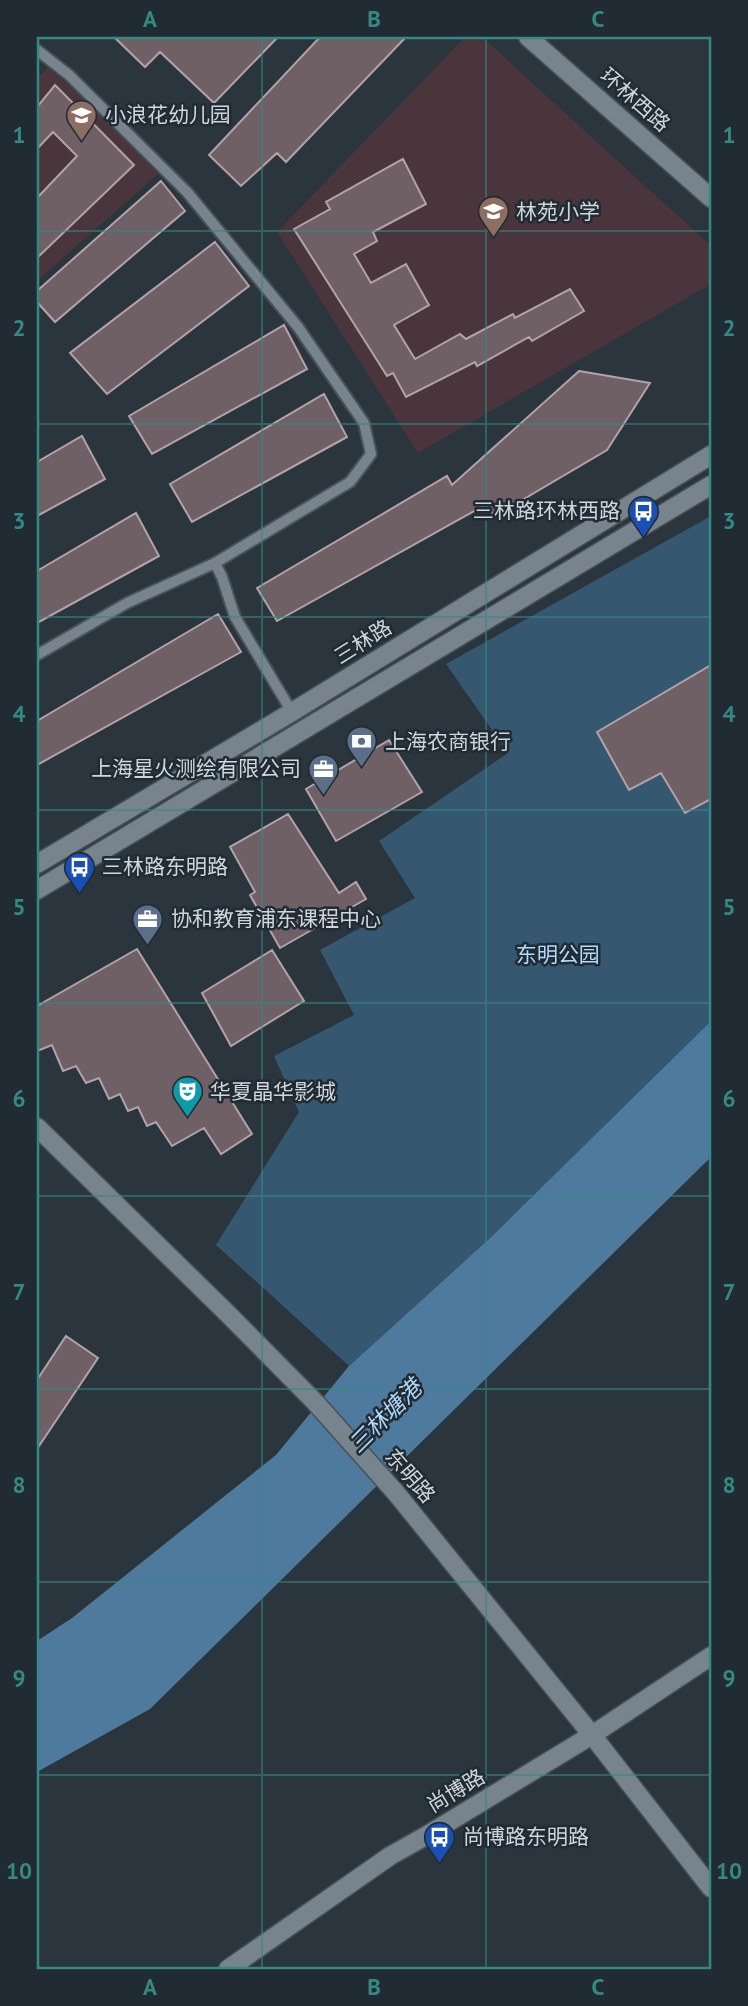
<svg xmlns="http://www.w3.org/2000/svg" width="748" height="2006" font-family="'PT Sans','Noto Sans SC',sans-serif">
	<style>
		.education { fill: #49353b }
		.green { fill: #365770 }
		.water { fill: #4e7a9e }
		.building { fill: #6e6065; stroke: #b3a3a9; stroke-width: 2 }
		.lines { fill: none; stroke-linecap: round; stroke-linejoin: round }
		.service-casing { stroke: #485157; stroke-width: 14 }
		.minor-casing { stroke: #485157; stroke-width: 21 }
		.tertiary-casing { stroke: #485157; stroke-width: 21 }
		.secondary-casing { stroke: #485157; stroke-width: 21 }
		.service { stroke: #78848d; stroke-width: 10 }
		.minor { stroke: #78848d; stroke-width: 18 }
		.tertiary { stroke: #78848d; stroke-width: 18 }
		.secondary { stroke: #78848d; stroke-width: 18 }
		.grid { fill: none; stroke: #358984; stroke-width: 2; stroke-opacity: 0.55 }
		.labels { text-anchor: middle; stroke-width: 5; stroke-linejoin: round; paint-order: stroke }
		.street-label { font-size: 21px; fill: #cfd5db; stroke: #212b33 }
		.poi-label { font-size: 21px; fill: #cfd5db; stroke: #212b33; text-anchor: start }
		.park-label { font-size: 21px; fill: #b0d9fa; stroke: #212b33 }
		.water-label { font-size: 23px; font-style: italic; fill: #afd7f8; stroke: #212b33 }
		.neatline { fill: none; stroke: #358984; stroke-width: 2.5 }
		.grid-label { font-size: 23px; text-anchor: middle; font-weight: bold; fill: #358984 }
	</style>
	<rect width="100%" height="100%" fill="#2b353d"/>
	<path class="education" d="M465,37H482L711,246V284L418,453L277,232Z
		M48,67L96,110L158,174L37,281V79Z"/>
	<path class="green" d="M711,516V1021L489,1239L349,1366L216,1245L299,1112L274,1056L354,1015L320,950L415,898L379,841L508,753L446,664Z"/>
	<path class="water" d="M711,1021V1157L150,1709L37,1772V1641L72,1618L276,1455L349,1366L489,1239Z"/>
	<path class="building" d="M114,37H278L214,103L160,52L145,67Z
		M320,37H406L286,162L277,153L241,186L209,155Z
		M55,85L134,165L37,258V198L77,156L53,132L37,149V107Z
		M403,159L426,204L373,232L377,241L354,254L371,283L406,264L429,305L394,325L415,359L460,334L466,339L513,314L515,318L570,289L584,311L532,341L529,337L477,366L475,362L406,397L393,373L387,376L294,229L330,209L326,202Z
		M161,181L185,211L55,322L37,302V291Z
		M215,242L249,286L107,394L70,353Z
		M284,325L307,369L152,454L129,416Z
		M579,371L650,383L607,450L495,516L485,505L277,621L257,588L447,476L452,485Z
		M324,394L347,437L192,522L170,484Z
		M82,436L105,479L37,516V462Z
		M136,513L159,556L37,623V571Z
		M218,614L241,652L37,765V721Z
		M711,665V799L685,813L661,773L629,790L597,732Z
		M389,740L422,792L336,841L306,789Z
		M288,814L339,893L356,882L366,899L280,948L250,895L255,892L230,847Z
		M137,949L252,1134L221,1154L204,1128L172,1146L156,1122L147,1126L138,1107L128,1111L120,1094L109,1099L99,1078L86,1083L76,1066L63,1071L52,1045L37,1051V1006Z
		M272,950L304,1001L231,1046L202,993Z
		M66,1336L98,1358L37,1449V1380Z"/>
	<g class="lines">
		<defs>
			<path id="service" d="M37,50L69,75L187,192L298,327L364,423L371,454L350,482L215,563L222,577L235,617L292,712
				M37,655L127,603L215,563"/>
			<path id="minor" d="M528,37L711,198"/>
			<path id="tertiary" d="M228,1969L390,1856L429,1834L592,1735L711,1656"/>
			<path id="secondary" d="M37,864L292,712L711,455
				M37,890L711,485
				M37,1127L229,1315L315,1402L396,1493L592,1735L711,1888"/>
		</defs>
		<use href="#service" class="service-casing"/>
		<use href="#minor" class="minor-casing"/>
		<use href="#tertiary" class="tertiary-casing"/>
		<use href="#secondary" class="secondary-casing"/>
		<use href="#service" class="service"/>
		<use href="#minor" class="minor"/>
		<use href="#tertiary" class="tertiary"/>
		<use href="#secondary" class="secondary"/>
	</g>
	<path class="grid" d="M262,37V1969M486,37V1969M37,231H711M37,424H711M37,617H711M37,810H711M37,1003H711M37,1196H711M37,1389H711M37,1582H711M37,1775H711"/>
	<defs>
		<symbol id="school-pin" viewBox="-11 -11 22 30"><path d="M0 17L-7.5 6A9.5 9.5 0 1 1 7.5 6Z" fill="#8d6e63" stroke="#212b33"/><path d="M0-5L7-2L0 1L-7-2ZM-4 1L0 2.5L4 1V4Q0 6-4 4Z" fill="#fff"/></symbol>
		<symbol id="bus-pin" viewBox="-11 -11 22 30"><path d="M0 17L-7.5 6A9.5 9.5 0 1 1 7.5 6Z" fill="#1a4fb4" stroke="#212b33"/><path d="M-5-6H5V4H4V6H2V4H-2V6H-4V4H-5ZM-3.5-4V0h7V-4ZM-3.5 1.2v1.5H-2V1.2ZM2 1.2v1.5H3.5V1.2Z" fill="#fff"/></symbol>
		<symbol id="bank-pin" viewBox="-11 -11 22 30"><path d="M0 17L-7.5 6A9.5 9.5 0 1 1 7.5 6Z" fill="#5c6f8a" stroke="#212b33"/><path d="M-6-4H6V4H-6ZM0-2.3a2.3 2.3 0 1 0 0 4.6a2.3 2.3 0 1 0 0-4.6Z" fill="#fff"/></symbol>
		<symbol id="office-pin" viewBox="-11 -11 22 30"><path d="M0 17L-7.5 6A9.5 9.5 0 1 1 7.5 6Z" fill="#5c6f8a" stroke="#212b33"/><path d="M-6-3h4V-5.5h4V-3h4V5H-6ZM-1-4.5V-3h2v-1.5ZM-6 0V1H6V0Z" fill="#fff"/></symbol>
		<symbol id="theatre-pin" viewBox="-11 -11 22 30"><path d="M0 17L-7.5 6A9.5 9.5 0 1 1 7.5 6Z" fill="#0f9aa8" stroke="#212b33"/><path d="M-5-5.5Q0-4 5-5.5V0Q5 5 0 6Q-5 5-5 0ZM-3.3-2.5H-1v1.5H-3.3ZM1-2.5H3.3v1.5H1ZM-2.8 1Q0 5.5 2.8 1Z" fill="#fff"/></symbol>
	</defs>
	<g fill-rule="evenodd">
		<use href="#school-pin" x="64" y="98" width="35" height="47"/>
		<use href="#school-pin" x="476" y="194" width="35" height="47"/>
		<use href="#bus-pin" x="626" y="494" width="35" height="47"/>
		<use href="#bank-pin" x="344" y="724" width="35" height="47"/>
		<use href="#office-pin" x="306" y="752" width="35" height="47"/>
		<use href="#bus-pin" x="62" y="850" width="35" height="47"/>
		<use href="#office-pin" x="130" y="902" width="35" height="47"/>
		<use href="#theatre-pin" x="170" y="1074" width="35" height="47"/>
		<use href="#bus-pin" x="422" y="1820" width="35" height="47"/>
	</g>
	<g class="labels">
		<g class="street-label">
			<text transform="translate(635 100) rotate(41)" y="7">环林西路</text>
			<text transform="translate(363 642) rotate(-32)" y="7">三林路</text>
			<text transform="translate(410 1476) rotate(49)" y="7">东明路</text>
			<text transform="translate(456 1791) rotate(-31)" y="7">尚博路</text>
		</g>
		<g class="poi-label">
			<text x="105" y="122">小浪花幼儿园</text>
			<text x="516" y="219">林苑小学</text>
			<text x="620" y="518" text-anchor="end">三林路环林西路</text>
			<text x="385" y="749">上海农商银行</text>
			<text x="301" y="776" text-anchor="end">上海星火测绘有限公司</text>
			<text x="102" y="874">三林路东明路</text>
			<text x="171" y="926">协和教育浦东课程中心</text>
			<text x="210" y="1099">华夏晶华影城</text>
			<text x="463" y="1844">尚博路东明路</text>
		</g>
		<g class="park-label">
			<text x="558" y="962">东明公园</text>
		</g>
		<g class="water-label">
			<text transform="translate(385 1416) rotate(-45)" y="8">三林塘港</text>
		</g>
	</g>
	<rect width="748" height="2006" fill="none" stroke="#212b33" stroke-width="77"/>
	<rect x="38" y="38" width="672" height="1930" class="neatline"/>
	<g class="grid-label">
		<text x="150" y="27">A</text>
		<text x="374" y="27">B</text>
		<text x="598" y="27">C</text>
		<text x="19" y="143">1</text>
		<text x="729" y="143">1</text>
		<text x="19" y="336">2</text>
		<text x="729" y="336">2</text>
		<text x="19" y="529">3</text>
		<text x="729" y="529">3</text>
		<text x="19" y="722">4</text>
		<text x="729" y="722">4</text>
		<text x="19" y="915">5</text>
		<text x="729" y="915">5</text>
		<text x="19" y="1107">6</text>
		<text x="729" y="1107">6</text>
		<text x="19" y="1300">7</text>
		<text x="729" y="1300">7</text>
		<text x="19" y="1493">8</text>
		<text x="729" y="1493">8</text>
		<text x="19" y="1686">9</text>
		<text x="729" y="1686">9</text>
		<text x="19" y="1879">10</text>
		<text x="729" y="1879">10</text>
		<text x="150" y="1995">A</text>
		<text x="374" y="1995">B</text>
		<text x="598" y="1995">C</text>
	</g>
</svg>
